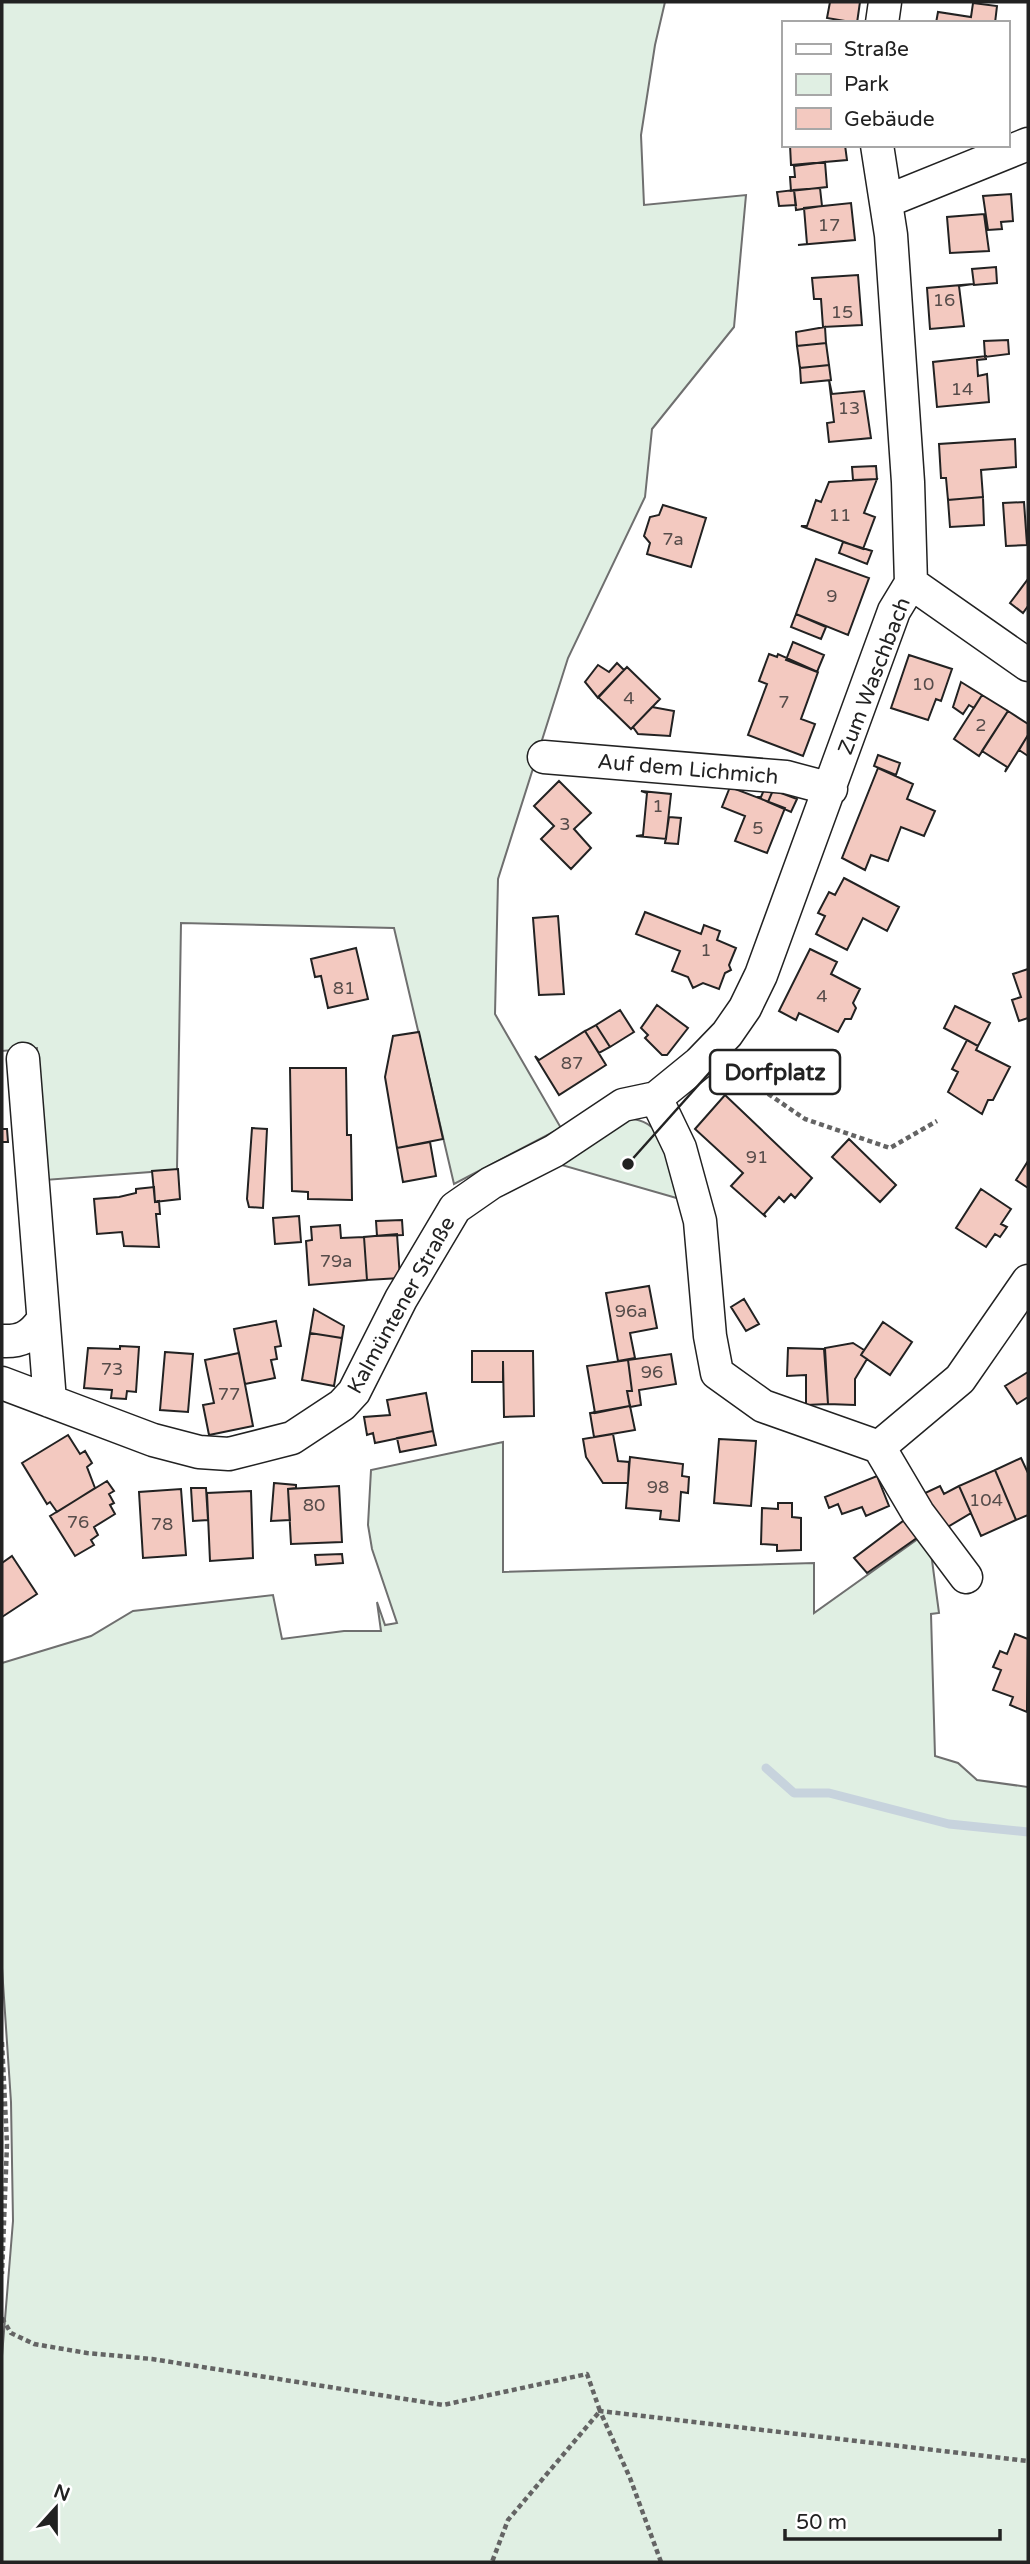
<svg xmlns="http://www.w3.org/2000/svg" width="1030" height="2564" font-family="'Varela Round',sans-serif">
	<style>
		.green { fill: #e0efe3; stroke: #6f6f6f; stroke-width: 2 }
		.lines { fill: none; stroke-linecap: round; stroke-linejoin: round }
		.stream { stroke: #c7d3dd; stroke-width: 9 }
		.building { fill: #f3c9c0; stroke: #222; stroke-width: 2 }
		.minor-casing { stroke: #222; stroke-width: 35 }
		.path { stroke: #646464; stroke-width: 4.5; stroke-dasharray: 5 3.5; stroke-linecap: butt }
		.minor { stroke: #fff; stroke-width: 32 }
		.labels { text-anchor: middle; stroke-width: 5; stroke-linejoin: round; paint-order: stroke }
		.number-label { font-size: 18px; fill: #564c4a }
		.street-label { font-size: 21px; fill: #222; stroke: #fff }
		.leader { fill: none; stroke: #222; stroke-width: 2.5 }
		.callout-dot { fill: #222; stroke: #fff; stroke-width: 2.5 }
		.callout { fill: #fff; stroke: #222; stroke-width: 2.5 }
		.callout-label { font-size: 23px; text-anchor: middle; font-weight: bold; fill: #222 }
	</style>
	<rect width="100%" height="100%" fill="#fff"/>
	<path class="green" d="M2,2H665L655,45L641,135L644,205L746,195L734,327L652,429L645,497L568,658L498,879L495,1014L561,1128L454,1184L394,928L181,923L177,1170L45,1180L37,1048L2,1051Z
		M629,1119C668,1119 671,1170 680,1199L558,1164Z
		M503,1442V1572L814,1563V1613L922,1536L930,1545L939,1613L931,1614L935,1756L958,1763L977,1780L1028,1787V2562H2V2356L13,2221L11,2102L2,1968V1663L91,1636L133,1611L273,1595L282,1639L344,1631H381L377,1602L385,1625L397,1623L372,1549L368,1525L371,1470Z"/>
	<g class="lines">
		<path class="stream" d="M766,1768L794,1793H829L949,1824L1028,1832"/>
	</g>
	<path class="building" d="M830,2H860L857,23L827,18Z
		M973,3L997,6L995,23H936L938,12L971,17Z
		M790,145H845L847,160L791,165Z
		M825,162L827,187L791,191L790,177H795L794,166Z
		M820,188L822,206L796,210L794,190Z
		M794,190L796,205L779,206L777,192Z
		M1011,194L1013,221L1001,222L1002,229L988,230L983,196Z
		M851,203L855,240L798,245L807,244L804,208Z
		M984,214L989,251L950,253L947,217Z
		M996,267L997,283L974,285L972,269Z
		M858,275L862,325L823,327L821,299H814L812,278Z
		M973,284L959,286L964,326L930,329L927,288Z
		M825,327L826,343L797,346L796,332Z
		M1008,340L1009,354L985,357L984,341Z
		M826,343L829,365L800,368L797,346Z
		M986,356V359L977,360L978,376L987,374L989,402L937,407L933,362Z
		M829,365L831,380L801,383L800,368Z
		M829,380L832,394L864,391L871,438L829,442L827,423L834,422Z
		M1015,439L1016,467L981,470L983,497L948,500L946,478H941L939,444Z
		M876,466L877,479L853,480L852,467Z
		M877,479L864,513L875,517L863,549L801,526H807L816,500L821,502L829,482Z
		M983,497L984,525L950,527L948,500Z
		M1024,502L1027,545L1006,546L1003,503Z
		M663,505L706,518L691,567L647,554L650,543L644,536L650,517L659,515Z
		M843,542L872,551L867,564L839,553Z
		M816,559L869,578L848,635L796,614Z
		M1028,579V606L1023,613L1010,603Z
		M796,614L826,627L821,639L791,627Z
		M793,642L824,655L817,672L786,660Z
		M769,654L777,657L778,654L818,672L801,719L815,724L803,756L748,735L767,684L759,681Z
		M909,655L952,669L941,701L936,699L928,720L891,708Z
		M617,663L624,670L598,698L585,682L598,665L609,672Z
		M627,667L660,699L631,729L598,697Z
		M961,682L982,695L974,708L969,705L963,714L953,707Z
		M982,695L1008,711L979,756L954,739Z
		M652,707L674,711L670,736L638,734L633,727Z
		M1008,711L1028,724V735L1005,772L1007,767L982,751Z
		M1028,735V756L1019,750Z
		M878,755L900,763L896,775L874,766Z
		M878,768L913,784L907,799L935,811L924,836L901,827L888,861L871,855L865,870L842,858Z
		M559,781L591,813L574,829L591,848L571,869L541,839L554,826L534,806Z
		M766,785L774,788L768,802L757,797H761Z
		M730,787L785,808L767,853L735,841L745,816L722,807Z
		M773,790L797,799L791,812L768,802Z
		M641,791L671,794L666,839L636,836L643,835L647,793Z
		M669,817L681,818L678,844L665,843Z
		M844,878L899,907L887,931L863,918L847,950L816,934L825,916L818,913L829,892L835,895Z
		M645,912L701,934L704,925L720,931L717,940L736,948L729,965L731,970L725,973L719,989L703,983L693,988L688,977L672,971L680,951L636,934Z
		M558,916L564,994L539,995L533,918Z
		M356,948L368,999L328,1008L321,976L315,977L311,959Z
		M810,949L837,962L831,974L860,989L853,1003L856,1008L851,1019H845L838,1032L799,1013L796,1020L779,1011Z
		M1028,969V1018L1019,1021L1012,1000L1021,997L1013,974Z
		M657,1005L688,1028L667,1055H662L645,1038L648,1035L641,1028Z
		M955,1006L990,1023L978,1046L944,1028Z
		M620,1010L634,1032L610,1047L596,1025Z
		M596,1025L610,1047L599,1053L585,1031Z
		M585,1031L606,1065L559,1095L535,1056L539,1060Z
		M419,1032L443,1139L397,1148L385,1077L393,1036Z
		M967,1040L978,1046L976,1050L1010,1067L993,1100H988L982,1114L948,1092L958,1072L952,1069Z
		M290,1068H346L347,1135H351L352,1200L308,1199V1192L292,1191Z
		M725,1095L812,1178L795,1198L791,1194L784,1202L779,1197L764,1214L766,1217L731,1186L743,1173L695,1129Z
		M252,1128L267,1129L263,1208L249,1207L247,1199Z
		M2,1129H7L8,1142H2Z
		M849,1139L896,1185L880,1202L832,1157Z
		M430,1142L436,1176L403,1182L397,1148Z
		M1028,1161V1188L1016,1180Z
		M178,1169L180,1199L155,1202L152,1171Z
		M154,1187L155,1202L159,1201L160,1214H156L159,1247L124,1246L122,1232L97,1234L94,1199L119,1197L136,1193V1189Z
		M981,1189L1011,1209L1001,1224L1007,1227L1000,1237L995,1234L986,1247L956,1228Z
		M299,1216L301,1242L275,1244L273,1218Z
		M402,1220L403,1235L377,1236L376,1221Z
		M340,1225L341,1238L364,1237L367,1280L309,1285L306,1241L312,1240L311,1227Z
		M397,1234L400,1278L367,1280L364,1237Z
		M649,1286L657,1328L630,1333L635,1358L618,1361L606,1293Z
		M744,1299L759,1324L746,1331L731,1307Z
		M314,1309L344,1326L342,1338L310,1333Z
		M276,1321L281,1346L275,1347L277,1359L271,1360L275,1378L245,1384L234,1329Z
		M883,1322L912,1342L890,1375L861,1355Z
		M310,1333L342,1338L334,1386L302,1380Z
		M853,1343L864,1350L861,1355L867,1359L855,1379V1405L828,1404L825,1348Z
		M120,1346L139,1347L136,1392L127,1391L126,1399L111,1398L112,1390L84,1388L88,1348L120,1349Z
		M788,1348L824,1349L828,1404L806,1405V1375L787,1376Z
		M472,1351H533L534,1416L504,1417L503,1361V1382H472Z
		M165,1352L193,1354L188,1412L160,1410Z
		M239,1353L253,1426L209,1435L203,1405L214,1403L205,1360Z
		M671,1354L676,1384L639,1390L641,1405L630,1407L627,1391H632L628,1360Z
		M628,1360L632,1391H627L630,1406L595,1413L587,1366Z
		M1028,1372V1397L1017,1404L1005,1386Z
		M426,1393L433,1431L375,1443L373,1433L367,1435L364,1417L390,1415L387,1400Z
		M630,1406L635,1430L594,1437L590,1413Z
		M433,1431L436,1445L400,1452L397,1438Z
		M613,1434L618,1461L629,1462L628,1483H603L586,1457L583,1439Z
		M68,1435L80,1454L85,1451L92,1463L87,1467L95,1488L57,1512L50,1502L47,1504L22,1463Z
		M719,1439L756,1441L751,1506L714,1503Z
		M630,1457L683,1464L682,1476L689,1477L688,1493L681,1492L679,1521L660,1519L661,1511L626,1508Z
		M1021,1458L1028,1473V1515L1016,1520L995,1470Z
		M995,1470L1016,1520L981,1536L959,1486Z
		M877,1476L889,1506L866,1516L862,1507L842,1514L838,1504L829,1508L825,1497Z
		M107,1481L114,1491L109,1494L114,1503L110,1505L115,1514L94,1527L98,1535L91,1540L94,1545L75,1556L50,1516Z
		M274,1483L296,1485V1488L288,1489L290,1520L271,1521Z
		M339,1486L342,1542L291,1544L288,1489Z
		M940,1486L944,1494L959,1486L971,1513L941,1531L923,1494Z
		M191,1488H206L208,1520L193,1521Z
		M181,1489L186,1555L143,1558L139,1492Z
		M251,1491L253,1558L210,1561L207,1493Z
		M778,1503H792V1517L801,1518V1550L777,1551V1545L761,1544L762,1508L778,1509Z
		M907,1518L921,1535L867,1573L854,1558Z
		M342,1554L343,1563L316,1565L315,1555Z
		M12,1556L37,1594L2,1617V1563Z
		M1015,1634L1028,1639L1027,1712L1010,1705L1013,1697L993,1690L1001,1670L993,1667L1000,1651L1007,1654Z"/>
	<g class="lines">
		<defs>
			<path id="minor" d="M882,23L885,2
				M887,201L1028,144
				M911,583L1028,665
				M544,757L786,777L831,789
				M23,1059L50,1401
				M656,1098L680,1148L700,1221L710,1336L717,1373L763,1406L879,1447L960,1379L1028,1281
				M2,1341C20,1342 31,1337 42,1321
				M2,1383L153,1440L199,1452L229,1454L292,1438L342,1405L354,1392L401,1299L455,1208L491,1183L554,1151L623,1105L656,1098L699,1063L727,1034L745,1008L761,975L894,611L911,583L908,482L891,235L877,145
				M879,1447L918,1513L966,1577"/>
		</defs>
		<use href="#minor" class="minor-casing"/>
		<path class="path" d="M733,1070L805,1119L890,1148L937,1121
			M2,2042L7,2144L2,2274
			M2,2318L11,2333L34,2344L87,2353L152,2359L443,2405L587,2374L600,2411L508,2520L492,2562
			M661,2562L630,2478L600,2411L1028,2461"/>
		<use href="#minor" class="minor"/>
	</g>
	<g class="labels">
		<g class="number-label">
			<text x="829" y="231">17</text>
			<text x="944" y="306">16</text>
			<text x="842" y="318">15</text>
			<text x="962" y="395">14</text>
			<text x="849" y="414">13</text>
			<text x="840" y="521">11</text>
			<text x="673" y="545">7a</text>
			<text x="832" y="602">9</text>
			<text x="923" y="690">10</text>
			<text x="629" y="704">4</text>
			<text x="784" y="708">7</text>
			<text x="981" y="731">2</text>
			<text x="658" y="812">1</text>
			<text x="565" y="830">3</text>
			<text x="758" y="834">5</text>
			<text x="706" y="956">1</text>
			<text x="344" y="994">81</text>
			<text x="822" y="1002">4</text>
			<text x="572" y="1069">87</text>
			<text x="757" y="1163">91</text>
			<text x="336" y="1267">79a</text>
			<text x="631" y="1317">96a</text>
			<text x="112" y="1375">73</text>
			<text x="652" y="1378">96</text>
			<text x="229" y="1400">77</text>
			<text x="658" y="1493">98</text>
			<text x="986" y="1506">104</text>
			<text x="314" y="1511">80</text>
			<text x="78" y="1528">76</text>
			<text x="162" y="1530">78</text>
		</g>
		<g class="street-label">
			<text transform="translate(874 676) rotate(-69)" y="7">Zum Waschbach</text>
			<text transform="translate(688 769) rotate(5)" y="7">Auf dem Lichmich</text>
			<text transform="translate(401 1305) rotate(-61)" y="7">Kalmüntener Straße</text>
		</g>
	</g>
	<path class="leader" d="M628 1164L710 1072"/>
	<circle class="callout-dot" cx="628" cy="1164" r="7"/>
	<rect class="callout" x="710" y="1050" width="130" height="44" rx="7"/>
	<g class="callout-label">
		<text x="775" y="1080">Dorfplatz</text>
	</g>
	<rect width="1030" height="2564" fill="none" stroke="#222222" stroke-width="7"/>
	<rect x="782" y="21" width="228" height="126" fill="#ffffff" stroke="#a7a7a7" stroke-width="2"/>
	<rect x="796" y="44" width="35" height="10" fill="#ffffff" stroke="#a7a7a7" stroke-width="2"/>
	<text x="844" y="56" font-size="21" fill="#222222">Straße</text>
	<rect x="796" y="74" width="35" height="21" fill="#e0efe3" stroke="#a7a7a7" stroke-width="2"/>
	<text x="844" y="91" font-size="21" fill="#222222">Park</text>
	<rect x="796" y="108" width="35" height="21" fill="#f3c9c0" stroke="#a7a7a7" stroke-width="2"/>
	<text x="844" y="126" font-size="21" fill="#222222">Gebäude</text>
	<g transform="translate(56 2508) rotate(21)" stroke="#ffffff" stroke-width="5" paint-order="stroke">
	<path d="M0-5L12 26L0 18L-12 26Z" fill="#222222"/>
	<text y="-10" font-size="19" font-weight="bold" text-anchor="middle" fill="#222222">N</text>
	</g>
	<path d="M785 2529v10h215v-10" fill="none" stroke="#222222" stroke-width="3.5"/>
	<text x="796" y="2529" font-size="21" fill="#222222" stroke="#ffffff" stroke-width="5" paint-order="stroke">50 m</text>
</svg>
